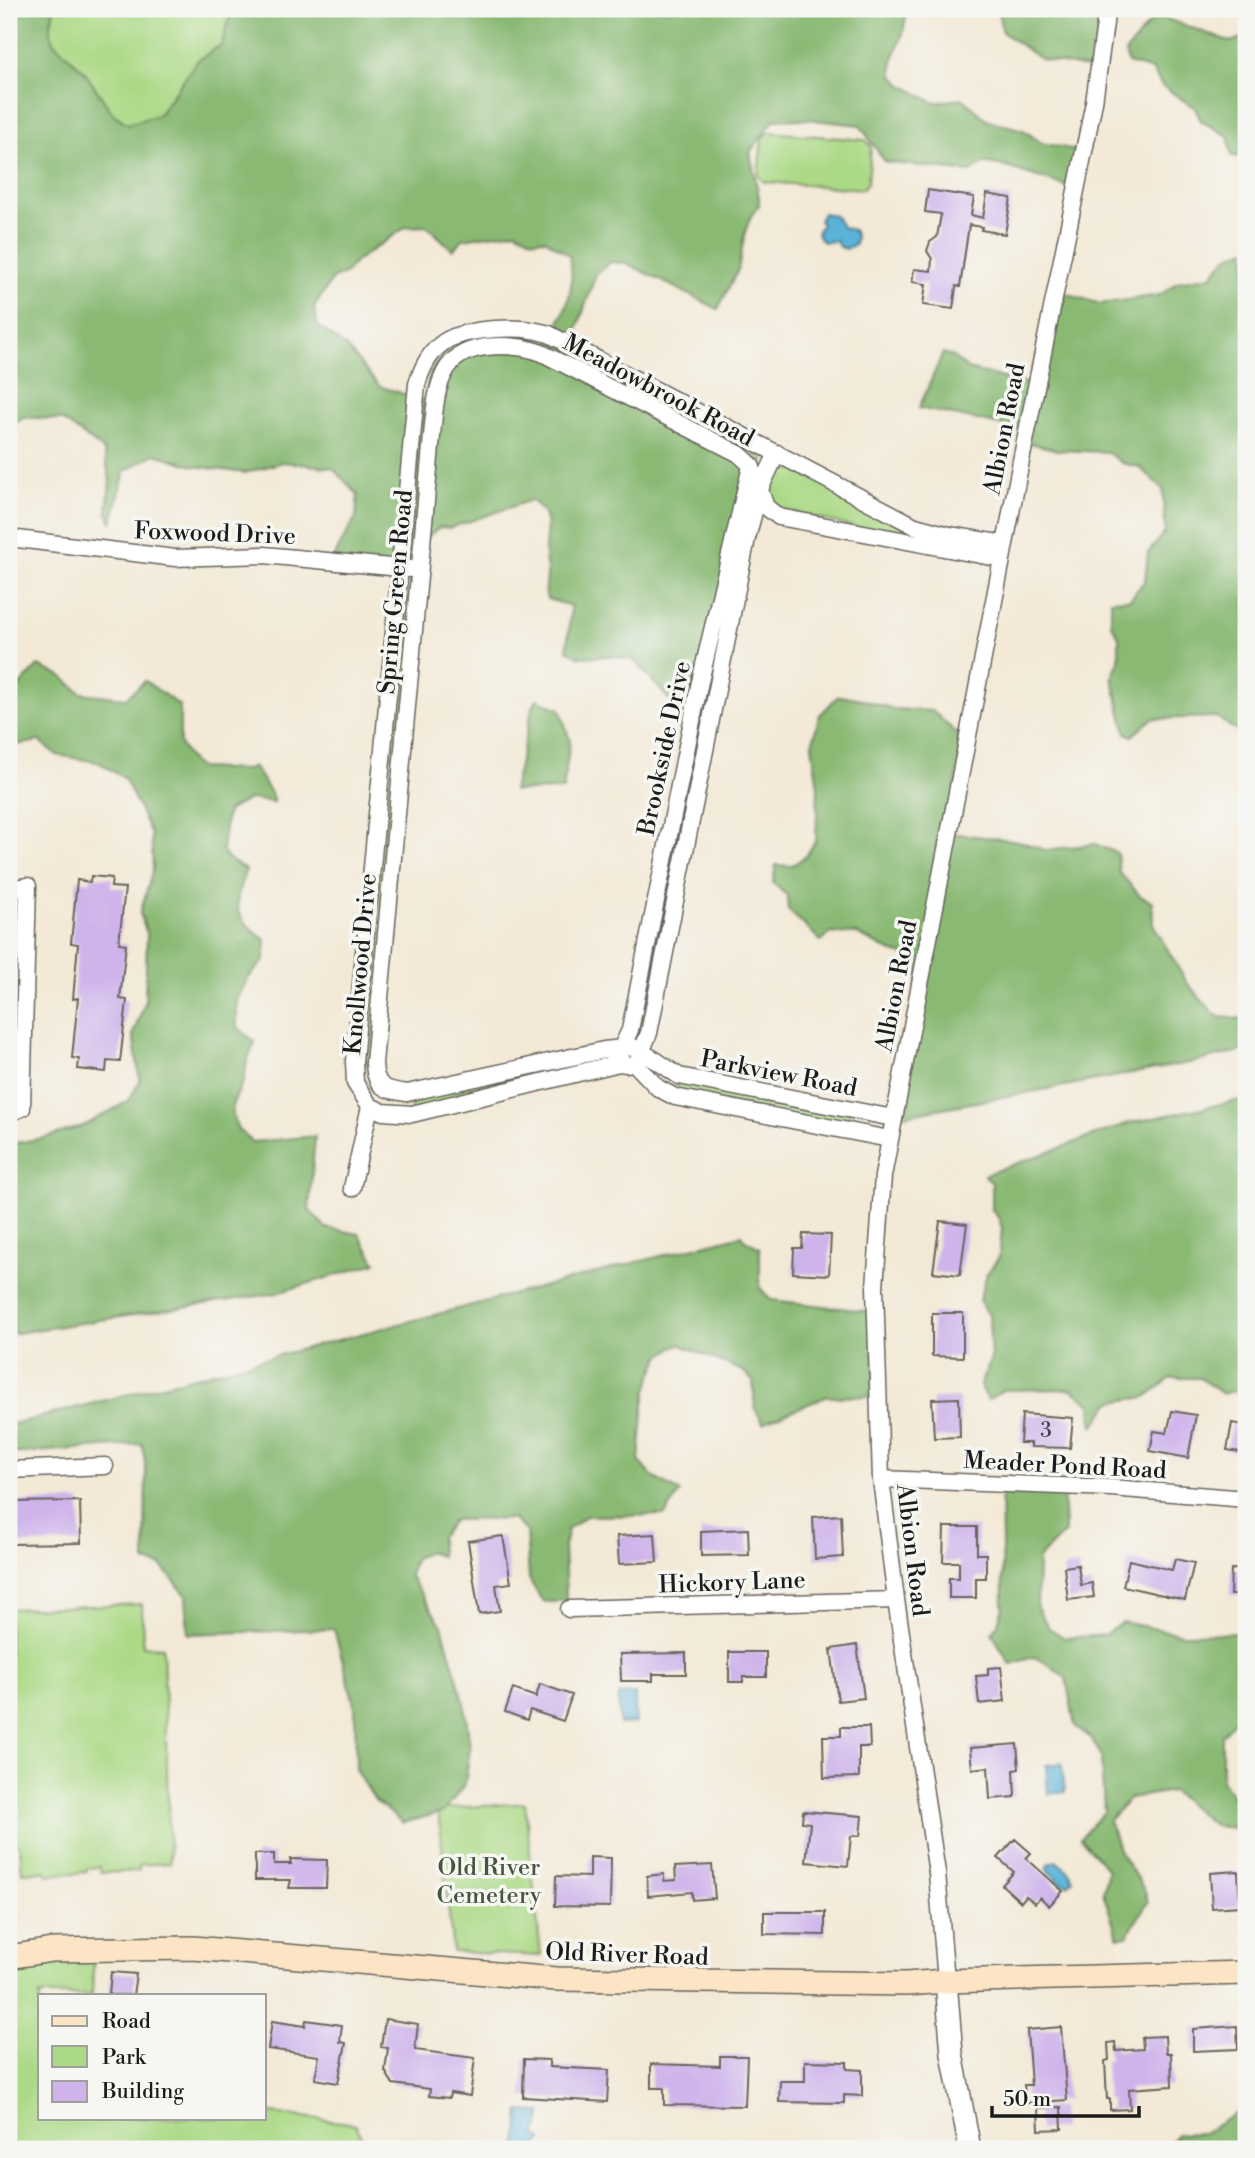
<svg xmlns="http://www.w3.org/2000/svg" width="1255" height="2158" font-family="'Libre Bodoni',serif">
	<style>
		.green { fill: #acd986; stroke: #647a51; stroke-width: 2 }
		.forest { fill: #89b973; stroke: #526a48; stroke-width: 2; fill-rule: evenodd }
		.water { fill: #5ab2d7; stroke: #3b677a; stroke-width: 2 }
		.building { fill: #cfb4eb }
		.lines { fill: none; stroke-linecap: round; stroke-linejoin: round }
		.minor-casing { stroke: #67645d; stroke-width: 19 }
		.tertiary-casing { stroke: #67645d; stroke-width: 24 }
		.secondary-casing { stroke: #67645d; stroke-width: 26 }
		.minor { stroke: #fff; stroke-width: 16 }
		.tertiary { stroke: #fff; stroke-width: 21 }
		.secondary { stroke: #fce5c4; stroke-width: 23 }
		.labels { text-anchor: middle; stroke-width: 7; stroke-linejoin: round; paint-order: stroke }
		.number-label { font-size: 21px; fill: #494250 }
		.street-label { font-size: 24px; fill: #1c1c1c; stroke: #f6f6f2 }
		.park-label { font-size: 24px; fill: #47553c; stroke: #f6f6f2 }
	</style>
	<rect width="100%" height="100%" fill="#f6f6f2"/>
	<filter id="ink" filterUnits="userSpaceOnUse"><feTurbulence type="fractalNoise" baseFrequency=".0143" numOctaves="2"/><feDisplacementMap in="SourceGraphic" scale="14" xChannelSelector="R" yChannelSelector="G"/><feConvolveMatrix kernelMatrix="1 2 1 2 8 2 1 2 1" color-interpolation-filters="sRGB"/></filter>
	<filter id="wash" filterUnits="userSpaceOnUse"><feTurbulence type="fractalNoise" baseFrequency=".00686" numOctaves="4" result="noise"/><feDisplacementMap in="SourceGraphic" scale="28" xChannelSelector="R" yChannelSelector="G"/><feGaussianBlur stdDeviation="1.57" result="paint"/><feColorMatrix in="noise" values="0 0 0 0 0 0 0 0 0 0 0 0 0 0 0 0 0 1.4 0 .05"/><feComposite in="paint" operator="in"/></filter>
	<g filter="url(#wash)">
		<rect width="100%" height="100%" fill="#f3e9d6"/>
		<path class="green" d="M54,9H235L227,24L222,44L197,61L158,115L128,124L113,114L83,70L53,42L50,29Z
			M770,132L865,140L871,146L868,182L863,189L764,182L758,176L762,138Z
			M523,335L554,344L698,419L649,399L545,346L523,340H504L427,394C426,368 445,342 472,337C489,335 507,336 523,335Z
			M796,462L947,550L772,507L766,491C773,474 775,469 794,469Z
			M397,597L418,600L402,757L382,756Z
			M380,780L399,782L374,1063L354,1061Z
			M664,859L682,863L649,1033L630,1030Z
			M604,1050L607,1066L412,1114L407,1094Z
			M679,1076L850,1111L846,1131L675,1097Z
			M142,1604L143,1646L163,1647L170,1863L139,1865V1871L101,1873L100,1867L87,1868V1872L47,1875L46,1871L22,1872L20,1847L9,1835V1609Z
			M525,1803L541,1956L453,1952L438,1809Z
			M94,1949L92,1995H40V2118H264V2112L356,2124L366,2149H9V1957Z"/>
		<path class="forest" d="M9,9H54L50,29L53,42L83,70L113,114L128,124L159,115L197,61L222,45L227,24L235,9H907L903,34L893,59L892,74L901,84L935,103L962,98L987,120L1023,130L1042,143L1075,150L1077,156L1069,187L1000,165L986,163L970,172L885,162L860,125L805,119L774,120L750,152L759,197V205L751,216L745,232L738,270L718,309L626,263L610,262L596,274L568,356L762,445L766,450L704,739L634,660L613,656L580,657L567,650L571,606L547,599C543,589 548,582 547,572C547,566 545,561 545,555C544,530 555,518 531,500L450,528L440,527L424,539L415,573L331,562L356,517L358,495L333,468L283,462L245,473L194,466L155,454L125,471L112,522L107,511L110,480L104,451L97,445L62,420L24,417L10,427L9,425ZM427,226L453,250L463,239L516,231L533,240L545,239L569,255C578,291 563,316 546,347C510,335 485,340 448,346L431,373L425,401L379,386L346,347L318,326L314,308L333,278L345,274L356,261L406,227Z
			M998,9H1102L1092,69L1041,59L1002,32Z
			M1156,15L1231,42L1246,36V157L1232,156L1228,136L1201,121L1195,108L1162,86L1152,70L1128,63L1125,53Z
			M1246,249V737L1216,717L1152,719L1132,736L1126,733L1112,677L1119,661V637L1111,624V600L1130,599L1145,580L1148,553L1165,532L1163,489L1139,467L1122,463L1107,452L1057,450L1022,441L1021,429L919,408L943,353L952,356L968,369L1028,384L1033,380L1053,289L1100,304L1160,295L1178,282L1211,276L1227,257Z
			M38,666L62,676L81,693L126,698L145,681L180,706V744L191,761L200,768L245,770L253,766L271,793L274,802L249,799L227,811L222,850L227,858L246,870C232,906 233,918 266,940L264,961L248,978L237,1000V1027L255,1042L247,1061L244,1080L233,1103L232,1112L238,1130L253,1142L315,1136L309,1210L326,1228L359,1234L376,1263L277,1293L9,1334V1144L44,1138L83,1126L128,1101L140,1081L133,1034L145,1003L147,934L140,913L153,869L151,834L125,779L98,762L57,755L39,741L9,746V691L16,690Z
			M838,696L857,698L894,709L933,711L955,732L963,734L949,833L1019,841L1045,850L1095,844L1117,853L1119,872L1140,896L1152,902L1153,924L1187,983L1211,1010L1219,1017L1246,1019V1050L1189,1063L894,1117L922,959L892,952L857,934L831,933L821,941L788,910L787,896L773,883L776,865L791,866L806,856L816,840L818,787L812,745L819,716Z
			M537,699L560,709L570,741L563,790L513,791L532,709Z
			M1246,1099V1392L1232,1391L1223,1394L1200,1378H1171L1146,1397L1111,1402L1094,1426L1092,1423L1091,1404L1071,1389L1003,1390L988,1400L980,1385L991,1359L989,1315L979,1300L987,1274L999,1257L1002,1228L998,1217L992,1210V1183L984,1175L1129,1123Z
			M742,1235L745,1240L760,1248V1288L771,1300L874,1312L875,1396L825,1397L763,1423L755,1409L753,1381L743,1371L679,1344L660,1356L649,1383L644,1404L639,1461L653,1477L680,1492L665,1515L586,1516L568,1529L564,1546L566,1600L552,1602L542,1601L529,1579L526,1531L512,1519L454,1520L440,1537L441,1556L428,1552L415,1558L409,1575L442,1626L465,1706L470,1749L465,1784L443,1812L403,1823L375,1800L356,1770L355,1706L334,1629L188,1634L186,1595L162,1566L145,1562L146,1468L142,1444L9,1454V1425Z
			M1001,1482H1063L1065,1532L1038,1559L1037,1608L1049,1628L1065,1638L1104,1635L1123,1622L1182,1634L1246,1633V1717H1238L1222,1735V1780L1232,1796L1246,1801V1829L1215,1826L1172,1791L1130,1798L1109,1820L1120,1852L1145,1891L1148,1902L1127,1936L1118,1937L1103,1893L1108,1870L1080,1838L1104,1812L1101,1755L1091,1738L1075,1726L1066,1678L1047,1663L1034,1657L1010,1664L992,1633L997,1626L1003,1607Z
			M1246,2111V2149H1167L1177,2134L1204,2133L1235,2114Z"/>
		<path class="water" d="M823,213L836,216L842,227L853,230L856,236L855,245L846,249L839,247L836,241L825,242L821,241L817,233L822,223L819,221Z
			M635,1694L636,1723L620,1724L618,1695Z
			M1062,1763L1065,1792L1048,1794L1046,1765Z
			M1056,1861L1070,1872L1073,1880L1068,1885L1061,1883L1047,1870L1049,1864Z
			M520,2111L542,2112L541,2123L535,2135L542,2140L534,2147L517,2146Z"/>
		<g id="blocks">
			<path class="building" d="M928,190L974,197L971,215L983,218L987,194L1011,198L1005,234L981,230L982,227L969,225L960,287L956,286L953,309L923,305L926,284L912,282L914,269L931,271L932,259L927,251L930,242L937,237L941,214L925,212Z
				M91,876L112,878L111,887L125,888L119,943L126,944L120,999L127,1000L120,1062L107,1061L106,1072L78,1069L79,1059L72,1058L78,998L73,999L78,944L71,943L77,880L90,882Z
				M940,1221L967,1224L960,1275L933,1272Z
				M803,1234L831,1235L829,1275L793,1273L794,1248H802Z
				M932,1313H963V1357L932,1356Z
				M959,1398L960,1437L934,1438L932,1399Z
				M1172,1411L1196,1415L1188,1458L1150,1451L1154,1431L1167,1433Z
				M1022,1414L1073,1418L1070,1448L1031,1447V1443H1020Z
				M1232,1423L1246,1425V1453L1227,1450Z
				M80,1501L81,1543L9,1544V1502Z
				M841,1515L843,1557L815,1559L813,1517Z
				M944,1527H977V1554H986V1578H976V1598H949V1578H959V1562H943Z
				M748,1529L749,1555L701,1556V1531Z
				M655,1534L657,1562L619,1564L617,1536Z
				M503,1536L511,1583L496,1585L500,1611L479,1614L468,1541Z
				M1175,1559L1194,1563L1185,1600L1123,1586L1129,1560L1172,1570Z
				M1078,1565L1081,1585L1092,1583L1094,1597L1068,1600L1064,1567Z
				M1231,1569L1246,1570V1595H1230Z
				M857,1645L864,1698L838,1701L831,1649Z
				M729,1652H766V1677H743V1682H729Z
				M686,1653V1674H653V1681H621L620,1654Z
				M1001,1667L1005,1701L979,1704L976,1676L988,1675V1668Z
				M540,1684L572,1695L563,1721L530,1710L527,1720L505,1712L513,1689L536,1697Z
				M841,1727H869L870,1747H859V1777L824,1778L823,1736H841Z
				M1017,1744L1019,1769L1014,1770L1015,1797L990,1799L988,1767L972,1769L970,1748Z
				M803,1811L862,1816L860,1836H851L848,1866L806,1862L810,1823L802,1822Z
				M1015,1839L1031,1853L1026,1858L1063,1891L1049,1906L1040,1897L1035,1903L1026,1896L1021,1902L1002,1885L1014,1872L998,1858Z
				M255,1854H274V1864H291L290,1859L327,1860L326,1888H289L291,1880H255Z
				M590,1857L611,1858L610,1907L555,1906L556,1876L590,1877Z
				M712,1865L715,1898L692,1900V1892L648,1896L647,1876L664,1874V1881L676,1880L675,1867Z
				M1238,1871L1240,1906L1212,1908L1210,1873Z
				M764,1912H825V1935L764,1934Z
				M111,1972L136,1974L133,1995H109Z
				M385,2019L418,2024L415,2050L475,2058L470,2096L450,2093L449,2098L429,2096L430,2089L393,2084L385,2071L388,2048L381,2047Z
				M306,2020L342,2025L340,2042L346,2043L338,2083L315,2079L319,2056L268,2049L272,2021L305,2026Z
				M1237,2026L1238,2049L1193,2051V2029Z
				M1061,2027L1067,2100L1026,2103L1024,2085H1031L1027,2030Z
				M1165,2036L1166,2053H1171L1172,2086L1129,2089L1130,2109L1110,2110V2099H1107L1105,2061L1109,2060L1108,2043L1115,2042L1116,2051L1143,2049L1142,2037Z
				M720,2056H747L745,2106L664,2105V2088H651V2064L720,2066Z
				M524,2059L549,2060V2067L609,2070L607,2102L523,2097Z
				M805,2061L847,2062V2069L862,2070V2096L844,2095V2103L779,2102L780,2081H805Z
				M1061,2107L1062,2129L1039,2130L1038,2108Z"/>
		</g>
	</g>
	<g filter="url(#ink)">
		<use href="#blocks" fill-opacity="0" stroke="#67645d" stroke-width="2"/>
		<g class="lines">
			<defs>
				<path id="minor" d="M9,538L175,558L264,555L411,569
					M9,889L28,886L22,1108L9,1113
					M619,1063L622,1047L630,1030L699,686L751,466
					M636,1065L649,1033L747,538L760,489L777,453
					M636,1065L658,1088L675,1097L889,1139
					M370,1106L355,1083L354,1061L417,384C430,341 452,332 495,329C514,328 530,328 549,334L915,526L949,535L1005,544
					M370,1106L383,1112L412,1114L607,1066L619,1063L627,1064
					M893,1118L679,1076L657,1061L633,1047L604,1050L407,1093C385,1090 375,1088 374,1063L433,425C435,405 437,378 452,362C472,341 517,344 542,353L739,454L751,465L766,507L779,517L1002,559
					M352,1188L370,1106
					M9,1470L105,1466
					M881,1479L1111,1488L1246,1499
					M569,1609L896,1600
					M946,1981L937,1873L896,1600L881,1479L875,1287L883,1176L1021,461L1094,102L1107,9"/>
				<path id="tertiary" d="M946,1981L952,2054L970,2149"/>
				<path id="secondary" d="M9,1957L52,1950L193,1948L556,1979L906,1984L946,1981L1246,1973"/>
			</defs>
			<use href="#minor" class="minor-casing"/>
			<use href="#tertiary" class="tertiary-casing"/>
			<use href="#secondary" class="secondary-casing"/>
			<use href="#minor" class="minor"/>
			<use href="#tertiary" class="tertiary"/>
			<use href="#secondary" class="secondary"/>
		</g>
	</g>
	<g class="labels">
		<g class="number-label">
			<text x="1046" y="1437">3</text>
		</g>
		<g class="street-label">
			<text transform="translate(659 390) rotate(28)" y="8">Meadowbrook Road</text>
			<text transform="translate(1004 429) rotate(-79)" y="8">Albion Road</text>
			<text transform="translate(215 533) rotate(2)" y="8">Foxwood Drive</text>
			<text transform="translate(395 592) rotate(-85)" y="8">Spring Green Road</text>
			<text transform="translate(664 748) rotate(-78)" y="8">Brookside Drive</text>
			<text transform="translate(360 964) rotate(-85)" y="8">Knollwood Drive</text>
			<text transform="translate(896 986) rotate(-79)" y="8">Albion Road</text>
			<text transform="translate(779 1073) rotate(11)" y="8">Parkview Road</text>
			<text transform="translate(1065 1465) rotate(3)" y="8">Meader Pond Road</text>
			<text transform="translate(913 1550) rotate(83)" y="8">Albion Road</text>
			<text transform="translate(732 1582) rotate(-2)" y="8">Hickory Lane</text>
			<text transform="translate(627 1954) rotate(2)" y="8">Old River Road</text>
		</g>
		<g class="park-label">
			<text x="489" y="1875">Old River<tspan x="489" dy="28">Cemetery</tspan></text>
		</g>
	</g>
	<rect width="1255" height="2158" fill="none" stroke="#f6f6f2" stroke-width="35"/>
	<rect x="38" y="1994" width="228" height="126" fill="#f6f6f2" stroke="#9f9f9c" stroke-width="2"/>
	<rect x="52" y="2016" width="35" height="10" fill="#fce5c4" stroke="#9f9f9c" stroke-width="2"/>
	<text x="102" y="2028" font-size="21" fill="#1c1c1c">Road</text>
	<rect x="52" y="2046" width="35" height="21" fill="#acd986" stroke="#9f9f9c" stroke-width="2"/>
	<text x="102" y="2064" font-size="21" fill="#1c1c1c">Park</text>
	<rect x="52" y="2081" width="35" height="21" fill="#cfb4eb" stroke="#9f9f9c" stroke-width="2"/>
	<text x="102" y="2098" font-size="21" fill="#1c1c1c">Building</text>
	<path d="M992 2106v10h147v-10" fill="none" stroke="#1c1c1c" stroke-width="3.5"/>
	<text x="1003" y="2106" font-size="21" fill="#1c1c1c" stroke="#f6f6f2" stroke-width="5" paint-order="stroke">50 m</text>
</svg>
